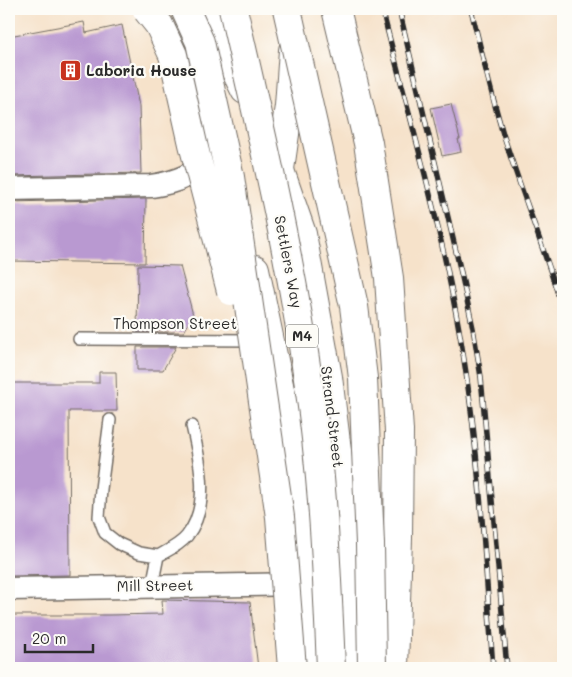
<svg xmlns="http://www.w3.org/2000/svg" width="572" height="677" font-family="Mali,sans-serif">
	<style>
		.building { fill: #b999d1 }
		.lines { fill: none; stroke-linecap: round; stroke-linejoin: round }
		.lane-casing { stroke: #726b63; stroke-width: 14 }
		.street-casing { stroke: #726b63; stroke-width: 25 }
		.secondary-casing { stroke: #726b63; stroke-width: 30 }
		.highway-casing { stroke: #726b63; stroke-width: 30 }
		.lane { stroke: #fff; stroke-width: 11 }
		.street { stroke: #fff; stroke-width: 22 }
		.secondary { stroke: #fff; stroke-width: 28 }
		.highway { stroke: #fff; stroke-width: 28 }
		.rail-casing { stroke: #2b2b2b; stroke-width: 5.5 }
		.rail { stroke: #fdfcf7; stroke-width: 4; stroke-dasharray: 11; stroke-linecap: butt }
		.highway-bridge-casing { stroke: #726b63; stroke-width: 30; stroke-linecap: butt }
		.highway-bridge { stroke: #fff; stroke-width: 28 }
		.labels { text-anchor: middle; stroke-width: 4.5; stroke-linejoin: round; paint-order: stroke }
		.shield { fill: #fdfcf7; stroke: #6a6a68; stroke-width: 1 }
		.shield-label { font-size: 14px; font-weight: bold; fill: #2b2b2b }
		.poi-label { font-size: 15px; font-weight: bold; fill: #2b2b2b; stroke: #fdfcf7; text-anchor: start }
		.street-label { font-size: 15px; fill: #2b2b2b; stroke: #fdfcf7 }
	</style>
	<rect width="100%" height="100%" fill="#fdfcf7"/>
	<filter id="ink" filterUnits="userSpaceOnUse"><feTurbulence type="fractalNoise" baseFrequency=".02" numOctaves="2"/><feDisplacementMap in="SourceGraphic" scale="10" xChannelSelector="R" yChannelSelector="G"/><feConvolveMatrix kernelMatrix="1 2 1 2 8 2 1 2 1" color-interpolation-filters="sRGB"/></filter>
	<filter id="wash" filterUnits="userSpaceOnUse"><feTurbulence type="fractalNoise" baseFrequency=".0096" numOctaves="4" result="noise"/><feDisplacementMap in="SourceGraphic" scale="20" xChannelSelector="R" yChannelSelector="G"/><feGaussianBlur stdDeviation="1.12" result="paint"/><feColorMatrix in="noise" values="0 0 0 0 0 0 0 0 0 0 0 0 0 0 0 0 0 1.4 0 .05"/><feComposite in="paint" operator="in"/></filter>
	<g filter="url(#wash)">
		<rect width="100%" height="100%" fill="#f6e2ca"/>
		<g id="blocks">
			<path class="building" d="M84,22L86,33L122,25L139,106L141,173L9,176V36Z
				M451,104L460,139H458L461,152L442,156L431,108Z
				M146,199L145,263L9,261V202Z
				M138,265L180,266L193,315L184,332H137Z
				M137,347H176L163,370H137Z
				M99,372H116L117,411H69L70,575L9,576V383H99Z
				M162,600L250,602L258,668H9V615H110L163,614Z"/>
		</g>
	</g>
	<g filter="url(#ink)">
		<use href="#blocks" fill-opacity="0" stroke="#726b63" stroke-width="1"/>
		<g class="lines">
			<defs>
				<path id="lane" d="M79,339L254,340
					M110,420L101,489L99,517L105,533L119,544L139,553L158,556
					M152,586L158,556C167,551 180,545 187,536C211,505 200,461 192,426"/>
				<path id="street" d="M9,189L151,186C173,183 195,176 209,158
					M9,589L301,584"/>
				<path id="secondary" d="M205,9L245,90
					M177,40L183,51L208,118
					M276,159L302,234L328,377L342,491L346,594L345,668
					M255,269L287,423L296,508L304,667"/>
				<path id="highway" d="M336,9L368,143L389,278L399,431L398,538L394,668
					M280,169L289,106L293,50"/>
			</defs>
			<use href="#lane" class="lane-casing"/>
			<use href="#street" class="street-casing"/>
			<use href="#secondary" class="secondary-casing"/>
			<use href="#highway" class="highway-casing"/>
			<use href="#lane" class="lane"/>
			<use href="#street" class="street"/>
			<use href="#secondary" class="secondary"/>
			<use href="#highway" class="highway"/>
			<defs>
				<path id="rail" d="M382,9C407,107 435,204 454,303C478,423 484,547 493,668
					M399,9L462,277L473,328L481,377L507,668
					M471,9C481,51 491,93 503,134C522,193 545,251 563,310"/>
			</defs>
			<use href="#rail" class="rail-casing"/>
			<use href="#rail" class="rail"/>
			<defs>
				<path id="highway-bridge" d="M185,9L200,42L230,177L280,517L292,668
					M233,9C261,131 290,254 308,379C323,474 327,572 331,668
					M287,9L354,306L363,378L370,544L372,668
					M147,10L159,25L173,55L193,144L231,291"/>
			</defs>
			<use href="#highway-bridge" class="highway-bridge-casing"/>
			<use href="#highway-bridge" class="highway-bridge"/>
		</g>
	</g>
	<defs>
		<symbol id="building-square" viewBox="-11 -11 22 22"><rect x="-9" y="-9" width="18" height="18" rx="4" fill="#c8321e" stroke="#fdfcf7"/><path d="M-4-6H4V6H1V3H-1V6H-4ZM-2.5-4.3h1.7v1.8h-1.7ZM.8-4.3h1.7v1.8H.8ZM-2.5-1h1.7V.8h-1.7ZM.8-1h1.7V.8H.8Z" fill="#fff"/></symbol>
	</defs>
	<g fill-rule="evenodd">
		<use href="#building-square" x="58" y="58" width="25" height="25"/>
	</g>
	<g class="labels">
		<rect class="shield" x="286" y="324.5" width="32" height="23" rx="4"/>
		<g class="shield-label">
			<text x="302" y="341">M4</text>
		</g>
		<g class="poi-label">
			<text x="86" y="76">Laboria House</text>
		</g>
		<g class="street-label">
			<text transform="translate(288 262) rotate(79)" y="5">Settlers Way</text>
			<text x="175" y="329">Thompson Street</text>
			<text transform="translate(332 417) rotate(83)" y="5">Strand Street</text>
			<text transform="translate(155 586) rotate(-1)" y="5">Mill Street</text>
		</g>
	</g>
	<rect width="572" height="677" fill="none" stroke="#fdfcf7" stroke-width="30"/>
	<path d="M25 644v8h68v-8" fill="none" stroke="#2b2b2b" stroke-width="2.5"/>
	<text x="32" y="644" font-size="15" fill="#2b2b2b" stroke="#fdfcf7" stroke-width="4" paint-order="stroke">20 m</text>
</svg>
